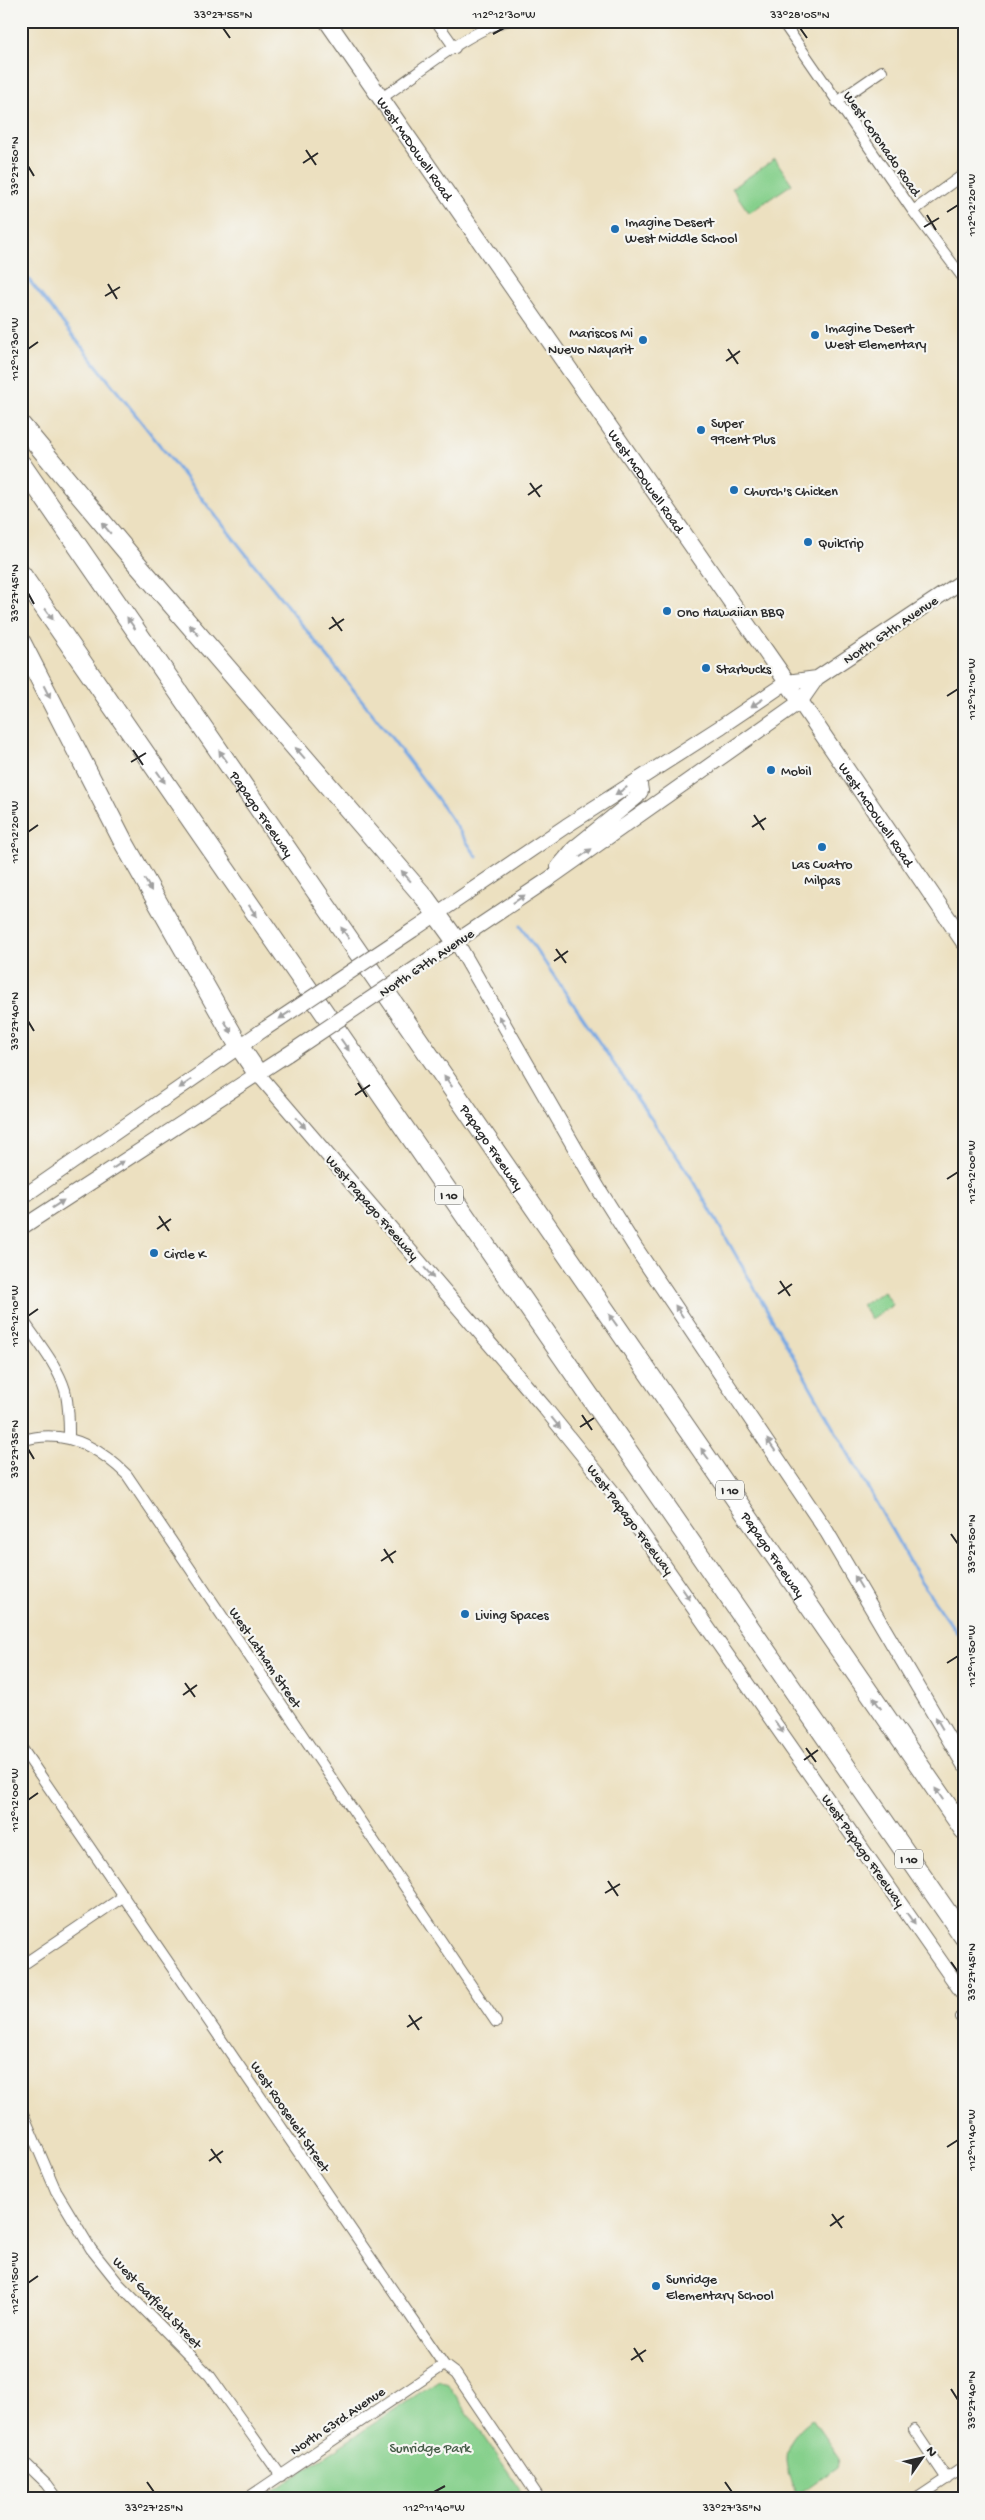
<svg xmlns="http://www.w3.org/2000/svg" width="985" height="2520" font-family="'Gochi Hand',sans-serif">
	<style>
		.green { fill: #86d08c; stroke: #587e5c }
		.lines { fill: none; stroke-linecap: round; stroke-linejoin: round }
		.stream { stroke: #79a9e3; stroke-width: 3 }
		.minor-casing { stroke: #6f6a5f; stroke-width: 12 }
		.secondary-casing { stroke: #6f6a5f; stroke-width: 16 }
		.primary-casing { stroke: #6f6a5f; stroke-width: 18 }
		.motorway-casing { stroke: #6f6a5f; stroke-width: 21 }
		.minor { stroke: #fff; stroke-width: 10 }
		.secondary { stroke: #fff; stroke-width: 14 }
		.primary { stroke: #fff; stroke-width: 16 }
		.motorway { stroke: #fff; stroke-width: 19 }
		.secondary-bridge-casing { stroke: #6f6a5f; stroke-width: 16; stroke-linecap: butt }
		.secondary-bridge { stroke: #fff; stroke-width: 14 }
		.oneway { fill: #a0a0a0 }
		.ticks { fill: none; stroke: #2b2b2b; stroke-width: 2 }
		.poi-dot { fill: #1f6fb2; stroke: #f6f6f2; stroke-width: 2 }
		.labels { text-anchor: middle; stroke-width: 4.5; stroke-linejoin: round; paint-order: stroke }
		.shield { fill: #f6f6f2; stroke: #686867; stroke-width: 1 }
		.shield-label { font-size: 12px; font-weight: bold; fill: #2b2b2b }
		.street-label { font-size: 14px; fill: #2b2b2b; stroke: #f6f6f2 }
		.poi-label { font-size: 14px; fill: #2b2b2b; stroke: #f6f6f2; text-anchor: start }
		.park-label { font-size: 14px; fill: #465d48; stroke: #f6f6f2 }
		.neatline { fill: none; stroke: #2b2b2b; stroke-width: 2 }
		.ticks-label { font-size: 12px; text-anchor: middle; fill: #2b2b2b }
	</style>
	<rect width="100%" height="100%" fill="#f6f6f2"/>
	<filter id="ink" filterUnits="userSpaceOnUse"><feTurbulence type="fractalNoise" baseFrequency=".02" numOctaves="2"/><feDisplacementMap in="SourceGraphic" scale="10" xChannelSelector="R" yChannelSelector="G"/><feConvolveMatrix kernelMatrix="1 2 1 2 8 2 1 2 1" color-interpolation-filters="sRGB"/></filter>
	<filter id="wash" filterUnits="userSpaceOnUse"><feTurbulence type="fractalNoise" baseFrequency=".0096" numOctaves="4" result="noise"/><feDisplacementMap in="SourceGraphic" scale="20" xChannelSelector="R" yChannelSelector="G"/><feGaussianBlur stdDeviation="1.12" result="paint"/><feColorMatrix in="noise" values="0 0 0 0 0 0 0 0 0 0 0 0 0 0 0 0 0 1.4 0 .05"/><feComposite in="paint" operator="in"/></filter>
	<g filter="url(#wash)">
		<rect width="100%" height="100%" fill="#ece0c0"/>
		<path class="green" d="M775,159L792,184L749,213L732,188Z
			M884,1291L893,1305L871,1319L862,1305Z
			M439,2380L447,2383L527,2499H261Z
			M812,2419L839,2458L837,2467L797,2495C780,2461 781,2442 812,2419Z"/>
		<g class="lines">
			<path class="stream" d="M21,270L387,732L437,798L477,857
				M520,926L695,1183L920,1580L964,1643"/>
		</g>
	</g>
	<g filter="url(#ink)">
		<g class="lines">
			<defs>
				<path id="minor" d="M436,21L455,48
					M782,21L913,211L964,279
					M380,99C414,77 470,29 507,21
					M837,102L882,71
					M913,211L964,174
					M21,1317C36,1340 57,1364 65,1390C69,1406 69,1421 69,1437
					M21,1441C63,1427 98,1446 127,1475L496,2022
					M21,1747L444,2365L456,2374L540,2499
					M21,1966L124,1896
					M961,2017L964,2015
					M21,2109L56,2191L91,2249L119,2284L210,2376L281,2476
					M914,2430L947,2479
					M21,2459L47,2484L58,2499
					M246,2499L444,2365
					M916,2499L964,2467"/>
				<path id="secondary" d="M558,867L574,848L637,797L641,791L639,779
					M413,930L566,826L722,726L787,682L817,678
					M456,941L598,1188L635,1247L827,1532L964,1765
					M431,958L546,881L801,701L817,678L964,580
					M258,1074L544,1407L615,1495L964,1995
					M21,1198L266,1028
					M21,1228L288,1054"/>
				<g id="primary">
					<path id="s1" d="M327,21L778,669L964,942"/>
				</g>
				<g id="motorway">
					<path d="M21,425L138,565L425,898L456,941"/>
					<path id="s2" d="M21,464L964,1830"/>
					<path d="M21,574L964,1937"/>
					<path d="M21,642L124,843L239,1046L258,1074"/>
				</g>
			</defs>
			<use href="#minor" class="minor-casing"/>
			<use href="#secondary" class="secondary-casing"/>
			<use href="#primary" class="primary-casing"/>
			<use href="#motorway" class="motorway-casing"/>
			<use href="#minor" class="minor"/>
			<use href="#secondary" class="secondary"/>
			<use href="#primary" class="primary"/>
			<use href="#motorway" class="motorway"/>
			<defs>
				<path id="secondary-bridge" d="M266,1028L413,930
					M288,1054L431,958"/>
			</defs>
			<use href="#secondary-bridge" class="secondary-bridge-casing"/>
			<use href="#secondary-bridge" class="secondary-bridge"/>
		</g>
		<defs><path id="oneway-solid" d="M-6-.8H1V-3.2L6.5 0L1 3.2V.8H-6Z" transform="scale(1.25)"/></defs>
		<g class="oneway">
			<use href="#oneway-solid" transform="translate(106 528) rotate(-130)"/>
			<use href="#oneway-solid" transform="translate(49 614) rotate(55)"/>
			<use href="#oneway-solid" transform="translate(131 623) rotate(-125)"/>
			<use href="#oneway-solid" transform="translate(194 630) rotate(-131)"/>
			<use href="#oneway-solid" transform="translate(47 692) rotate(63)"/>
			<use href="#oneway-solid" transform="translate(757 703) rotate(146)"/>
			<use href="#oneway-solid" transform="translate(300 753) rotate(-131)"/>
			<use href="#oneway-solid" transform="translate(223 756) rotate(-125)"/>
			<use href="#oneway-solid" transform="translate(161 777) rotate(55)"/>
			<use href="#oneway-solid" transform="translate(621 791) rotate(147)"/>
			<use href="#oneway-solid" transform="translate(586 853) rotate(-35)"/>
			<use href="#oneway-solid" transform="translate(406 876) rotate(-131)"/>
			<use href="#oneway-solid" transform="translate(148 885) rotate(61)"/>
			<use href="#oneway-solid" transform="translate(519 899) rotate(-34)"/>
			<use href="#oneway-solid" transform="translate(253 911) rotate(55)"/>
			<use href="#oneway-solid" transform="translate(345 933) rotate(-125)"/>
			<use href="#oneway-solid" transform="translate(285 1015) rotate(146)"/>
			<use href="#oneway-solid" transform="translate(502 1022) rotate(-120)"/>
			<use href="#oneway-solid" transform="translate(228 1027) rotate(60)"/>
			<use href="#oneway-solid" transform="translate(345 1045) rotate(55)"/>
			<use href="#oneway-solid" transform="translate(448 1081) rotate(-125)"/>
			<use href="#oneway-solid" transform="translate(185 1084) rotate(145)"/>
			<use href="#oneway-solid" transform="translate(301 1123) rotate(49)"/>
			<use href="#oneway-solid" transform="translate(118 1165) rotate(-33)"/>
			<use href="#oneway-solid" transform="translate(58 1204) rotate(-33)"/>
			<use href="#oneway-solid" transform="translate(429 1273) rotate(49)"/>
			<use href="#oneway-solid" transform="translate(679 1311) rotate(-124)"/>
			<use href="#oneway-solid" transform="translate(613 1320) rotate(-125)"/>
			<use href="#oneway-solid" transform="translate(556 1423) rotate(51)"/>
			<use href="#oneway-solid" transform="translate(771 1445) rotate(-125)"/>
			<use href="#oneway-solid" transform="translate(705 1454) rotate(-125)"/>
			<use href="#oneway-solid" transform="translate(858 1582) rotate(-121)"/>
			<use href="#oneway-solid" transform="translate(686 1594) rotate(55)"/>
			<use href="#oneway-solid" transform="translate(877 1703) rotate(-125)"/>
			<use href="#oneway-solid" transform="translate(939 1723) rotate(-120)"/>
			<use href="#oneway-solid" transform="translate(779 1727) rotate(55)"/>
			<use href="#oneway-solid" transform="translate(939 1794) rotate(-124)"/>
			<use href="#oneway-solid" transform="translate(911 1919) rotate(55)"/>
		</g>
	</g>
	<path class="ticks" d="M223,28L230,38M800,28L807,38M493,34L504,28M306,150L316,165M303,163L318,153M28,166L34,176M947,212L958,205M927,215L936,230M924,227L939,218M108,284L117,299M105,296L120,287M28,349L38,342M728,349L738,364M726,361L740,351M530,483L540,497M528,495L542,485M28,593L34,604M332,617L342,631M329,629L344,619M947,696L958,689M133,750L143,765M131,762L146,753M754,815L764,830M752,827L766,818M28,832L38,825M556,949L566,963M554,961L568,951M28,1021L34,1031M358,1083L367,1097M355,1095L370,1085M947,1179L958,1172M159,1216L169,1231M157,1229L171,1219M780,1281L790,1296M778,1294L792,1284M28,1316L38,1309M582,1415L592,1430M580,1427L594,1418M28,1449L34,1459M951,1534L958,1544M384,1549L393,1563M381,1561L396,1551M947,1663L958,1656M185,1683L195,1697M183,1695L197,1685M806,1748L816,1762M804,1760L818,1750M28,1800L38,1793M608,1881L618,1896M605,1893L620,1884M951,1962L958,1972M409,2015L419,2030M407,2027L422,2017M947,2147L958,2140M211,2149L221,2163M209,2161L223,2151M832,2214L842,2228M830,2226L844,2216M28,2283L38,2276M634,2348L643,2362M631,2360L646,2350M951,2389L958,2400M147,2482L154,2492M725,2482L732,2492M434,2492L445,2486"/>
	<g class="poi-dot">
		<circle cx="615" cy="229" r="5"/>
		<circle cx="815" cy="335" r="5"/>
		<circle cx="643" cy="340" r="5"/>
		<circle cx="701" cy="430" r="5"/>
		<circle cx="734" cy="490" r="5"/>
		<circle cx="808" cy="542" r="5"/>
		<circle cx="667" cy="611" r="5"/>
		<circle cx="706" cy="668" r="5"/>
		<circle cx="771" cy="770" r="5"/>
		<circle cx="822" cy="847" r="5"/>
		<circle cx="154" cy="1253" r="5"/>
		<circle cx="465" cy="1614" r="5"/>
		<circle cx="656" cy="2286" r="5"/>
	</g>
	<g class="labels">
		<g class="shield">
			<rect x="435" y="1185.5" width="28" height="19" rx="4"/>
			<rect x="716" y="1480.5" width="28" height="19" rx="4"/>
			<rect x="895" y="1849.5" width="28" height="19" rx="4"/>
		</g>
		<g class="shield-label">
			<text x="449" y="1199">I 10</text>
			<text x="730" y="1494">I 10</text>
			<text x="909" y="1863">I 10</text>
		</g>
		<g class="street-label">
			<text transform="translate(883 143) rotate(55)" y="5">West Coronado Road</text>
			<text dy="5" stroke="none"><textPath href="#s1" startOffset="155">West McDowell Road</textPath></text>
			<text dy="5" stroke="none"><textPath href="#s1" startOffset="560">West McDowell Road</textPath></text>
			<text transform="translate(890 629) rotate(-34)" y="5">North 67th Avenue</text>
			<text dy="5" stroke="none"><textPath href="#s2" startOffset="425">Papago Freeway</textPath></text>
			<text dy="5" stroke="none"><textPath href="#s1" startOffset="965">West McDowell Road</textPath></text>
			<text transform="translate(426 962) rotate(-34)" y="5">North 67th Avenue</text>
			<text dy="5" stroke="none"><textPath href="#s2" startOffset="830">Papago Freeway</textPath></text>
			<text transform="translate(373 1207) rotate(49)" y="5">West Papago Freeway</text>
			<text transform="translate(631 1519) rotate(53)" y="5">West Papago Freeway</text>
			<text dy="5" stroke="none"><textPath href="#s2" startOffset="1325">Papago Freeway</textPath></text>
			<text transform="translate(266 1657) rotate(56)" y="5">West Latham Street</text>
			<text transform="translate(864 1850) rotate(55)" y="5">West Papago Freeway</text>
			<text transform="translate(291 2116) rotate(56)" y="5">West Roosevelt Street</text>
			<text transform="translate(158 2302) rotate(46)" y="5">West Garfield Street</text>
			<text transform="translate(337 2420) rotate(-34)" y="5">North 63rd Avenue</text>
		</g>
		<g class="poi-label">
			<text x="625" y="226">Imagine Desert<tspan x="625" dy="16">West Middle School</tspan></text>
			<text x="825" y="332">Imagine Desert<tspan x="825" dy="16">West Elementary</tspan></text>
			<text x="633" y="337" text-anchor="end">Mariscos Mi<tspan x="633" dy="16">Nuevo Nayarit</tspan></text>
			<text x="711" y="427">Super<tspan x="711" dy="16">99cent Plus</tspan></text>
			<text x="744" y="495">Church's Chicken</text>
			<text x="818" y="547">QuikTrip</text>
			<text x="677" y="616">Ono Hawaiian BBQ</text>
			<text x="716" y="673">Starbucks</text>
			<text x="781" y="775">Mobil</text>
			<text x="822" y="868" text-anchor="middle">Las Cuatro<tspan x="822" dy="16">Milpas</tspan></text>
			<text x="164" y="1258">Circle K</text>
			<text x="475" y="1619">Living Spaces</text>
			<text x="666" y="2283">Sunridge<tspan x="666" dy="16">Elementary School</tspan></text>
		</g>
		<g class="park-label">
			<text x="430" y="2452">Sunridge Park</text>
		</g>
	</g>
	<rect width="985" height="2520" fill="none" stroke="#f6f6f2" stroke-width="55"/>
	<g transform="translate(922 2458) rotate(56)" stroke="#f6f6f2" stroke-width="4" paint-order="stroke">
	<path d="M0-4L9 19L0 12L-9 19Z" fill="#2b2b2b"/>
	<text y="-8" font-size="14" font-weight="bold" text-anchor="middle" fill="#2b2b2b">N</text>
	</g>
	<rect x="28" y="28" width="930" height="2464" class="neatline"/>
	<g class="ticks-label">
		<text x="223" y="18">33°27'55"N</text>
		<text x="504" y="18">112°12'30"W</text>
		<text x="800" y="18">33°28'05"N</text>
		<text transform="translate(14 166) rotate(-90)" y="4">33°27'50"N</text>
		<text transform="translate(971 205) rotate(-90)" y="4">112°12'20"W</text>
		<text transform="translate(14 349) rotate(-90)" y="4">112°12'30"W</text>
		<text transform="translate(14 593) rotate(-90)" y="4">33°27'45"N</text>
		<text transform="translate(971 689) rotate(-90)" y="4">112°12'10"W</text>
		<text transform="translate(14 832) rotate(-90)" y="4">112°12'20"W</text>
		<text transform="translate(14 1021) rotate(-90)" y="4">33°27'40"N</text>
		<text transform="translate(971 1172) rotate(-90)" y="4">112°12'00"W</text>
		<text transform="translate(14 1316) rotate(-90)" y="4">112°12'10"W</text>
		<text transform="translate(14 1449) rotate(-90)" y="4">33°27'35"N</text>
		<text transform="translate(971 1544) rotate(-90)" y="4">33°27'50"N</text>
		<text transform="translate(971 1656) rotate(-90)" y="4">112°11'50"W</text>
		<text transform="translate(14 1800) rotate(-90)" y="4">112°12'00"W</text>
		<text transform="translate(971 1972) rotate(-90)" y="4">33°27'45"N</text>
		<text transform="translate(971 2140) rotate(-90)" y="4">112°11'40"W</text>
		<text transform="translate(14 2283) rotate(-90)" y="4">112°11'50"W</text>
		<text transform="translate(971 2400) rotate(-90)" y="4">33°27'40"N</text>
		<text x="154" y="2511">33°27'25"N</text>
		<text x="434" y="2511">112°11'40"W</text>
		<text x="732" y="2511">33°27'35"N</text>
	</g>
</svg>
